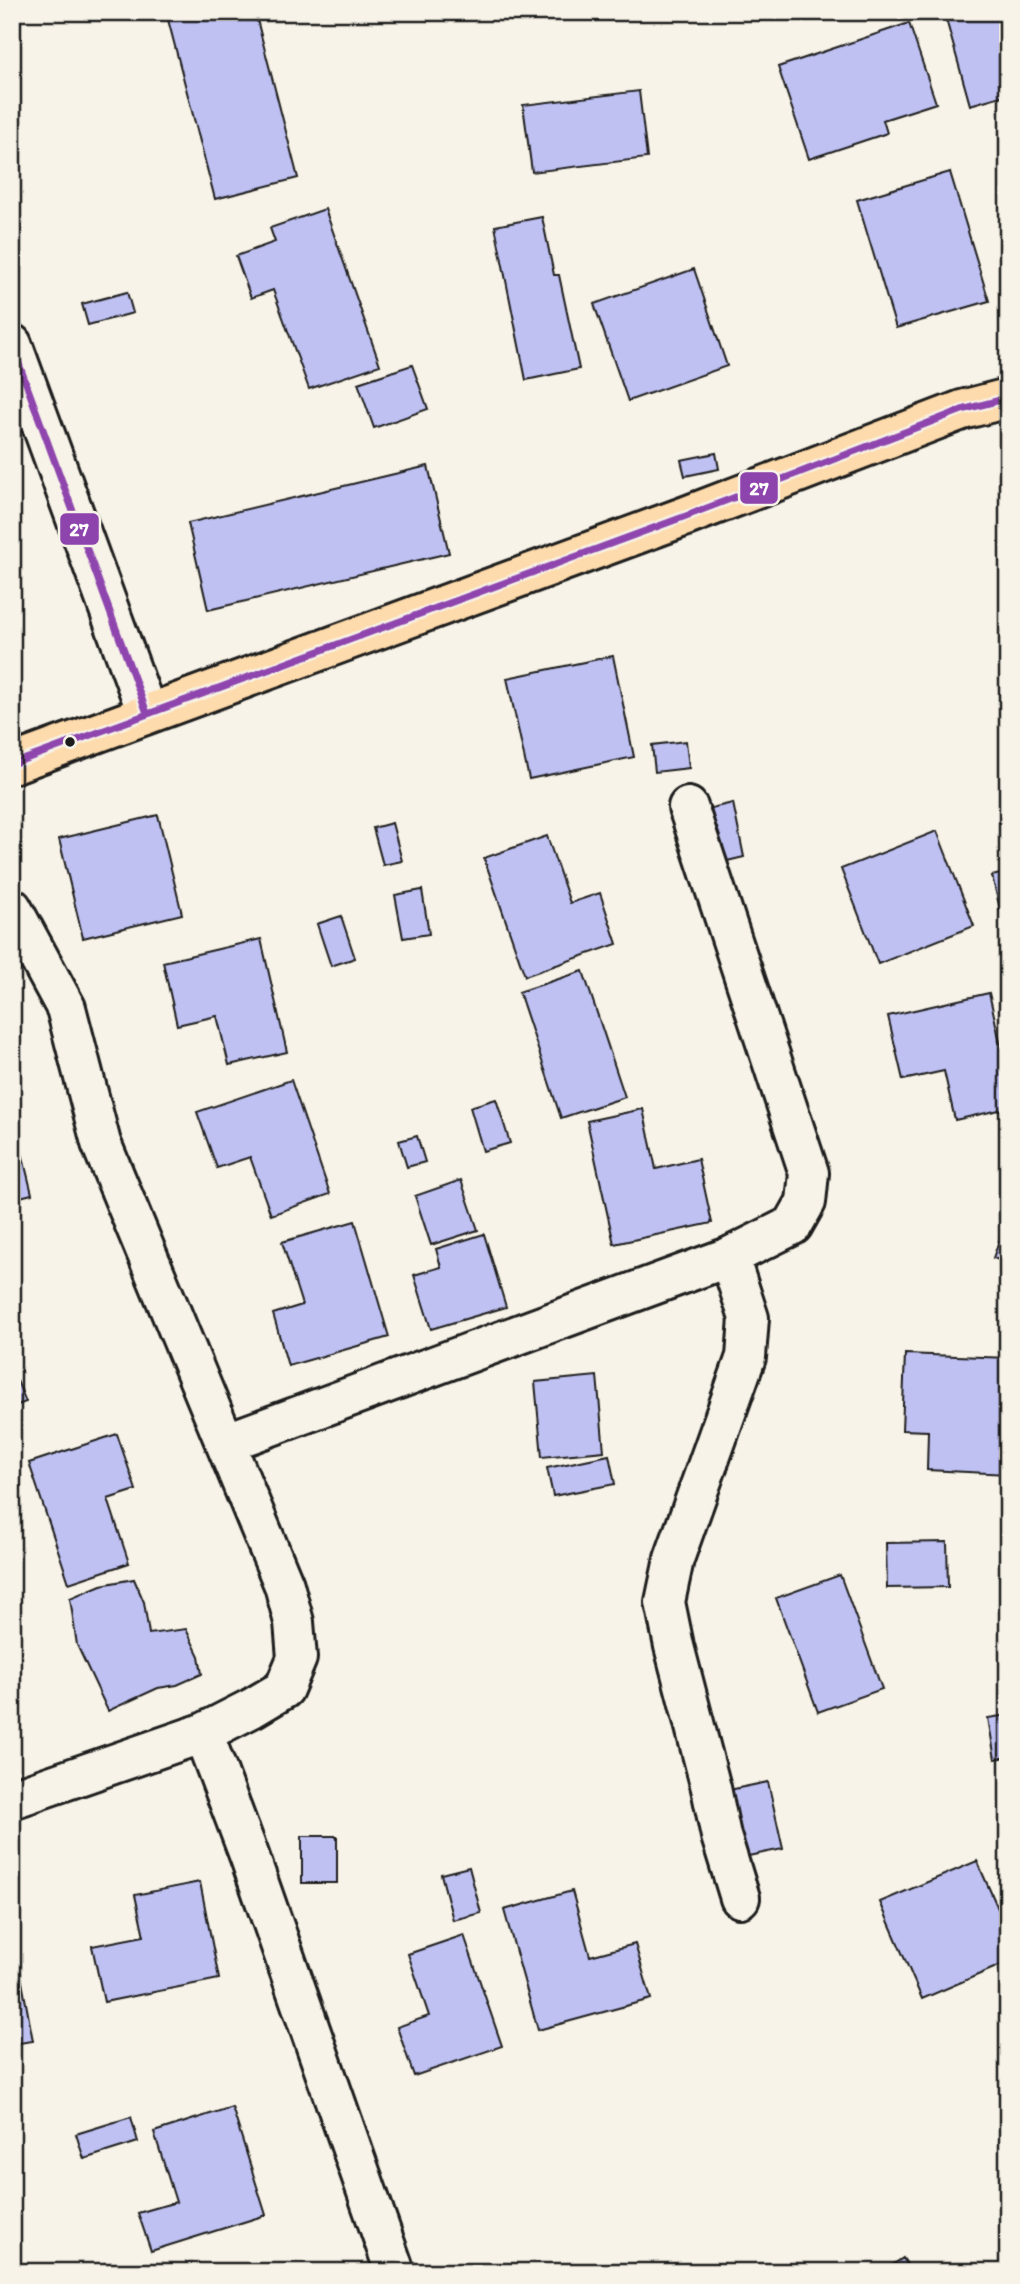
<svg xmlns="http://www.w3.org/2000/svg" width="1020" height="2284" font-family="Itim,sans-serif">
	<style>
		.building { fill: #bfc1f3; stroke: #1c1c1c; stroke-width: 2 }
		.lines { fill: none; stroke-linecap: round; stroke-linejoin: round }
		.minor-casing { stroke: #1c1c1c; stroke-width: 44 }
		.major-casing { stroke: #1c1c1c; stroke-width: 44 }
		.minor { stroke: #f7f3e8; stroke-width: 38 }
		.major { stroke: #fedbac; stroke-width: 38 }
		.bus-1-casing { stroke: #f7f3e8; stroke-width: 12 }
		.bus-1 { stroke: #8e44ad; stroke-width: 7 }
		.bus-dot { fill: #1c1c1c; stroke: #f7f3e8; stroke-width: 2.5 }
		.line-badge { stroke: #f7f3e8; stroke-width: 2.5 }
		.badge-label { font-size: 19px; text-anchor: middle; font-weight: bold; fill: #fff }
	</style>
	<rect width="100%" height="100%" fill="#f7f3e8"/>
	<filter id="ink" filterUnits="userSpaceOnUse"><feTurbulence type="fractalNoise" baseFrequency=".0143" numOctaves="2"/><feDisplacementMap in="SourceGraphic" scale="14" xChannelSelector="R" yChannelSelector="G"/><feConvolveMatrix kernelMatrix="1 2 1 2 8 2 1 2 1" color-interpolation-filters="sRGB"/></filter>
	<g filter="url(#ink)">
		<path class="building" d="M166,12H255L298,178L215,199Z
			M944,12H1008V94L970,105Z
			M909,23L936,103L883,120L887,133L809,159L778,67Z
			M639,91L647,158L532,172L523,105Z
			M950,172L989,301L896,328L857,200Z
			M325,209L380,365L309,389L273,290L251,298L236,256L275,242L270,228Z
			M542,217L554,275H559L579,369L526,380L495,226Z
			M694,269L727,366L628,401L594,304Z
			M127,292L133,313L88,325L82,304Z
			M412,365L428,409L374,428L358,383Z
			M716,453L719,469L685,476L681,460Z
			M428,466L449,553L208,610L188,523Z
			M613,656L634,757L529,779L507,678Z
			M686,741L689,768L655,772L652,745Z
			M733,803L744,857L723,862L711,808Z
			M158,815L182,914L83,938L59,839Z
			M392,823L402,861L383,865L373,828Z
			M937,831L974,926L878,964L841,869Z
			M547,836L570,903L600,893L617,944L525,976L484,858Z
			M1008,872V942L992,876Z
			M422,890L429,934L403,938L395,895Z
			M341,916L355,958L331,966L317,924Z
			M261,939L287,1052L229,1065L217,1016L177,1025L163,962Z
			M583,971L625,1097L561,1118L519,992Z
			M989,993L1008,1078V1108L955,1120L944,1071L903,1080L888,1016Z
			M291,1080L330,1194L271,1215L250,1157L217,1168L197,1112Z
			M496,1099L510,1143L483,1151L470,1107Z
			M643,1109L656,1169L698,1159L712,1223L614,1244L587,1121Z
			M13,1116L32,1194L12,1199V1117Z
			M417,1136L425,1162L407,1167L399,1141Z
			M461,1180L478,1230L431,1245L415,1196Z
			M1008,1217V1263L993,1258Z
			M355,1221L389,1337L288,1366L273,1314L302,1305L282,1242Z
			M484,1234L506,1307L431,1329L414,1275L441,1267L436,1249Z
			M905,1354L1008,1358V1474L927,1470L928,1431L902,1430Z
			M12,1369L26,1402L12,1407Z
			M597,1376L604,1451L542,1457L535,1382Z
			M117,1434L136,1490L108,1499L129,1563L69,1583L29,1463Z
			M609,1455L615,1484L553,1496L547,1468Z
			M947,1542L948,1587L887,1588L886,1543Z
			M840,1575L882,1689L818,1712L776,1598Z
			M134,1579L144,1602L149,1634L186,1629L199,1656L202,1674L177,1685L158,1688L108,1711L77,1645L70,1598L101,1585Z
			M1008,1715V1757L995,1759L988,1718Z
			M768,1782L783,1849L743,1857L729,1790Z
			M302,1836H337V1883H302Z
			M977,1861L1008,1931V1962L922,1999L880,1902Z
			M469,1867L481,1913L453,1920L441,1874Z
			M200,1882L219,1979L104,2002L92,1946L144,1936L135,1895Z
			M572,1891L590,1956L635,1944L651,1999L538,2030L504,1910Z
			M12,1928L33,2041L12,2044Z
			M464,1935L502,2046L414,2076L397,2027L429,2016L408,1954Z
			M232,2107L266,2215L151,2251L138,2213L176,2202L154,2132Z
			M131,2117L138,2142L84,2159L76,2134Z
			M903,2258L912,2272H882Z"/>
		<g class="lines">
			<defs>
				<path id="minor" d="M12,344L147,713
					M12,908L66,1008L101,1143L284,1585L294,1622L297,1658L284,1689L252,1708L203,1733L12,1799
					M729,1257L749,1318L746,1357L674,1559L665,1602L674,1646L711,1788L721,1836L740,1898
					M225,1443L729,1257L793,1225L806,1202L809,1173L688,807
					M203,1733L249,1855L395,2272"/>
				<path id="major" d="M12,764L686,516L962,410L1008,398"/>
			</defs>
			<use href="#minor" class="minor-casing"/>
			<use href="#major" class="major-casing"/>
			<use href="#minor" class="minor"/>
			<use href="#major" class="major"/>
			<defs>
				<path id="bus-1" d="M12,345L147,713
					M12,764L686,516L962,410L1008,398"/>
			</defs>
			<use href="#bus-1" class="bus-1-casing"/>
			<use href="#bus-1" class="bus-1"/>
		</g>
	</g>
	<circle class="bus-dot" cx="70" cy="742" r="6"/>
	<g class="line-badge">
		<rect x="739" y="471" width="40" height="34" rx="7" fill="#8e44ad"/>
		<rect x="59" y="512" width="41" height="34" rx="7" fill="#8e44ad"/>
	</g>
	<g class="badge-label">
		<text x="759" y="495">27</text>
		<text x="79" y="536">27</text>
	</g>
	<rect width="1020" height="2284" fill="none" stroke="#f7f3e8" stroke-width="42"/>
	<rect x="21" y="21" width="978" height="2242" fill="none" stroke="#1c1c1c" stroke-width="2.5" filter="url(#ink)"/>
</svg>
